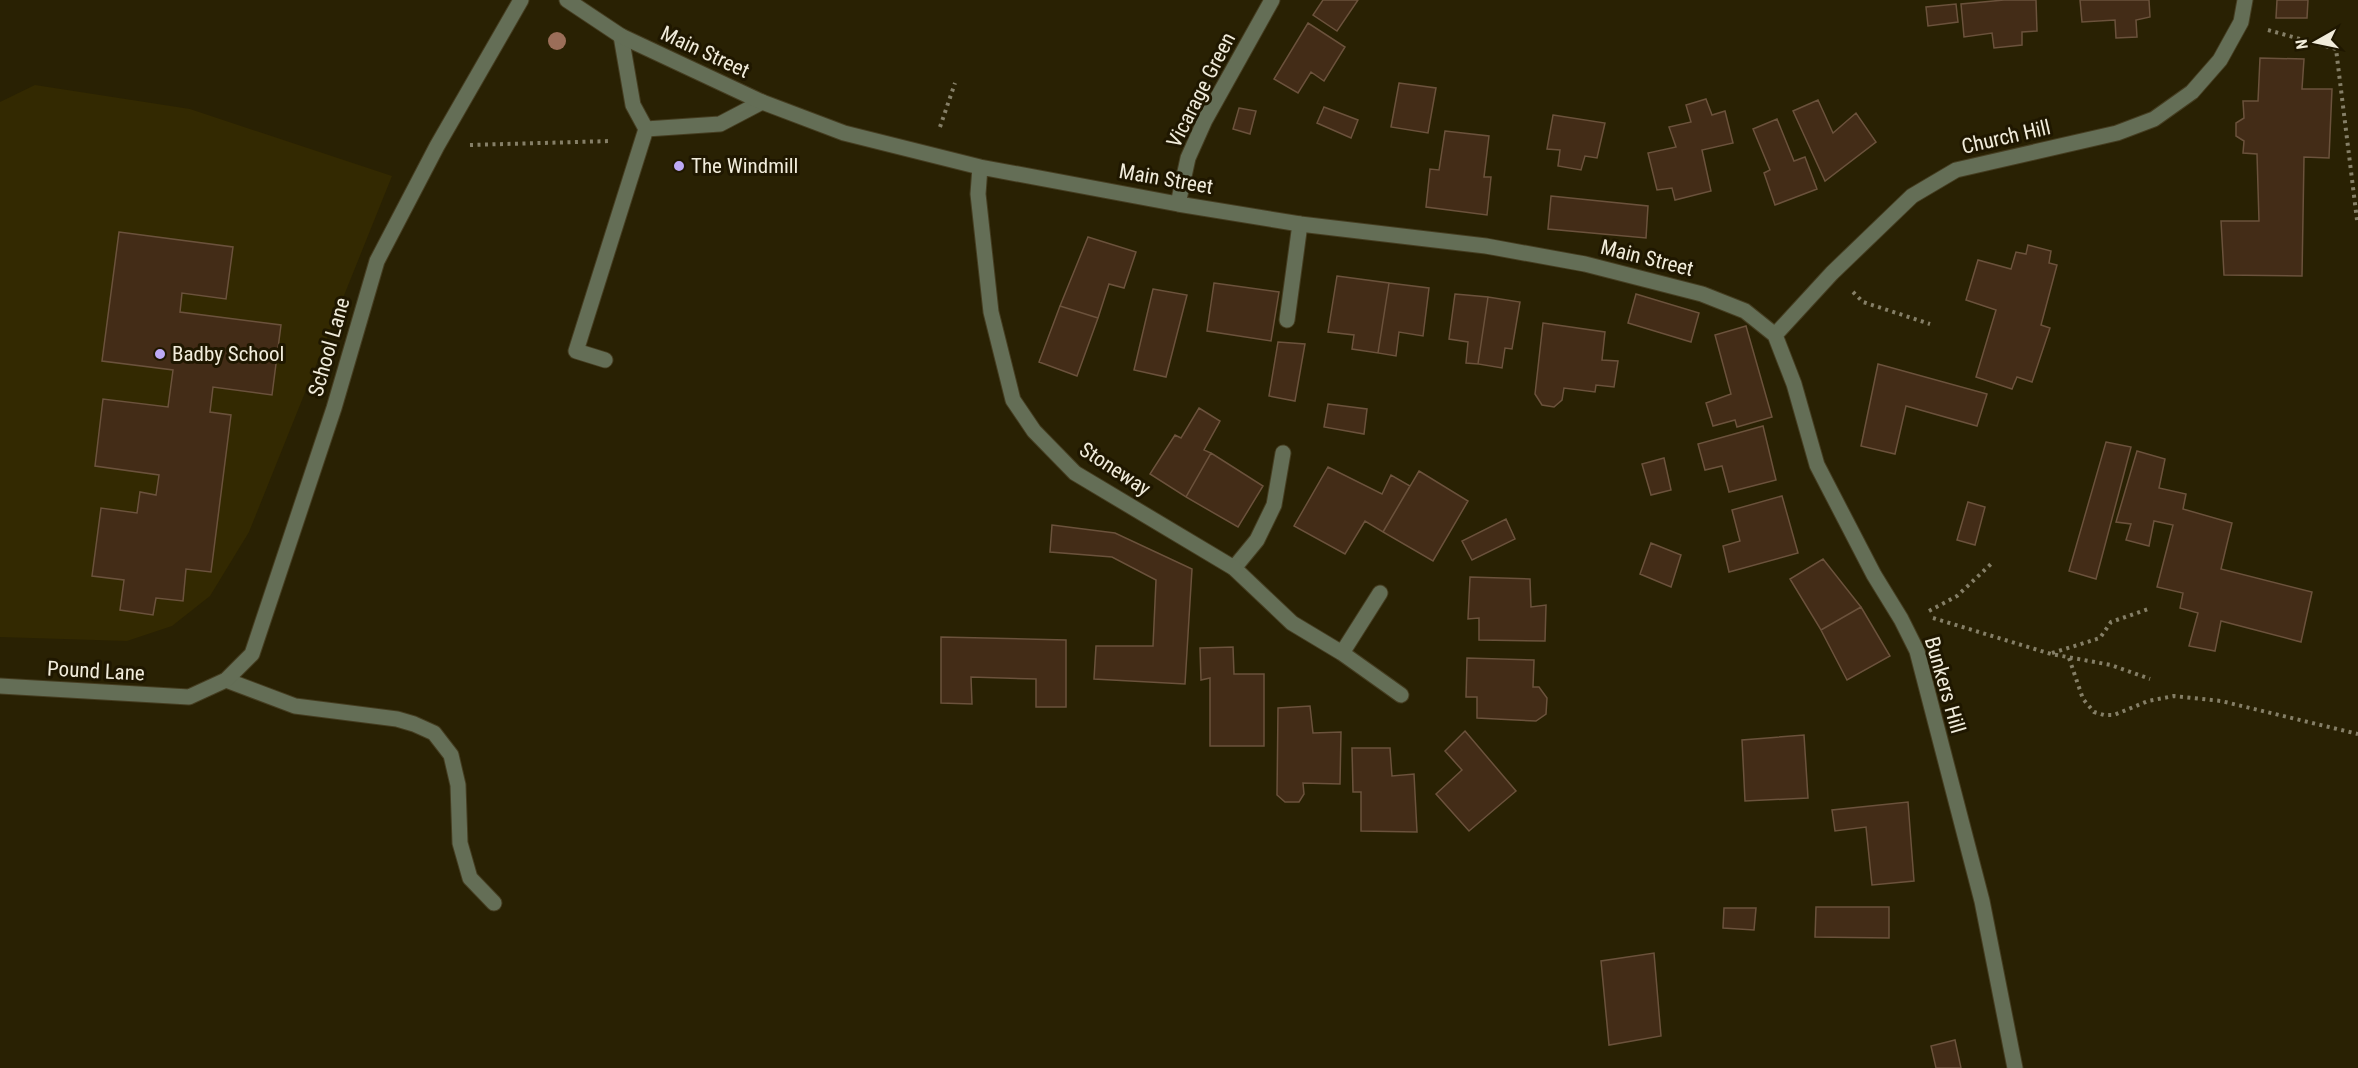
<svg xmlns="http://www.w3.org/2000/svg" width="2358" height="1068" font-family="'Roboto Condensed',sans-serif">
	<style>
		.built { fill: #332901 }
		.building { fill: #432c17; stroke: #6b523c; stroke-width: 1.5 }
		.lines { fill: none; stroke-linecap: round; stroke-linejoin: round }
		.service-casing { stroke: #453d21; stroke-width: 17 }
		.minor-casing { stroke: #453d21; stroke-width: 17 }
		.path { stroke: #857f67; stroke-width: 4; stroke-dasharray: 3 4.5; stroke-linecap: butt }
		.service { stroke: #646e56; stroke-width: 15 }
		.minor { stroke: #646e56; stroke-width: 15 }
		.tree { fill: #9b6e59 }
		.poi-dot { fill: #bda9f5; stroke: #1f1700; stroke-width: 2 }
		.labels { text-anchor: middle; stroke-width: 6; stroke-linejoin: round; paint-order: stroke }
		.street-label { font-size: 21px; fill: #f1ecdb; stroke: #1f1700 }
		.poi-label { font-size: 21px; fill: #f1ecdb; stroke: #1f1700; text-anchor: start }
	</style>
	<rect width="100%" height="100%" fill="#292103"/>
	<path class="built" d="M35,85L190,109L392,176L249,532L210,596L172,626L127,641L0,637V102Z"/>
	<path class="building" d="M1323,0H1358L1337,31L1313,15Z
		M2004,0H2036L2037,31L2022,32V45L1994,48L1992,33L1964,37L1961,4Z
		M2080,0H2149L2150,17L2136,20L2137,37L2116,38L2115,20L2082,22Z
		M2277,0H2308L2307,18H2276Z
		M1956,4L1958,22L1928,26L1926,7Z
		M1308,23L1345,47L1324,81L1311,72L1298,93L1274,79Z
		M2260,58L2304,59L2302,89H2332L2329,158L2304,157L2302,276L2224,275L2221,221H2259L2257,154L2243,153L2244,141L2236,136V123L2244,118L2243,101H2258Z
		M1399,83L1436,88L1428,133L1391,127Z
		M1706,99L1712,115L1725,111L1733,143L1702,150L1711,191L1675,200L1672,188L1657,190L1648,153L1676,147L1669,127L1691,122L1686,105Z
		M1818,100L1833,133L1856,113L1876,142L1825,181L1793,111Z
		M1324,107L1358,120L1351,138L1317,123Z
		M1239,108L1256,111L1250,134L1233,129Z
		M1553,115L1605,123L1597,158L1585,156L1581,170L1558,166L1560,150L1547,149Z
		M1777,119L1794,161L1805,157L1817,189L1775,205L1764,173L1770,170L1753,129Z
		M1445,131L1489,136L1484,177H1491L1487,215L1426,207L1430,169L1439,170Z
		M1551,196L1648,206L1646,238L1548,229Z
		M119,232L233,247L226,299L182,293L180,312L281,325L272,395L213,387L210,412L231,415L211,572L186,569L183,601L156,598L153,615L120,610L124,580L92,576L101,508L137,513L140,492L156,495L159,475L95,466L103,399L168,407L173,370L102,361Z
		M1088,237L1136,252L1124,288L1109,284L1098,318L1060,306Z
		M2028,245L2051,251L2049,263L2057,265L2041,325L2050,328L2032,382L2017,377L2012,389L1976,377L1996,310L1966,300L1978,260L2011,269L2016,252L2026,254Z
		M1337,276L1389,283L1378,353L1352,349L1354,335L1328,332Z
		M1214,283L1279,292L1271,341L1207,331Z
		M1389,283L1429,288L1423,336L1399,332L1396,356L1378,353Z
		M1153,289L1187,295L1166,377L1134,370Z
		M1455,294L1488,297L1478,364L1466,363L1468,342L1449,339Z
		M1636,294L1699,313L1691,342L1628,323Z
		M1488,297L1520,302L1512,349L1505,348L1502,368L1478,364Z
		M1060,306L1098,318L1077,376L1039,362Z
		M1543,323L1605,332L1602,360L1618,361L1614,387L1596,385L1595,392L1564,388L1562,400L1554,407L1542,405L1535,394Z
		M1746,326L1772,417L1737,427L1735,420L1713,426L1706,403L1731,394L1715,335Z
		M1278,342L1305,344L1295,401L1269,396Z
		M1878,364L1987,394L1977,426L1906,406L1895,454L1861,446Z
		M1328,404L1367,409L1364,434L1324,427Z
		M1199,408L1220,421L1204,450L1211,453L1186,497L1150,474L1175,435L1181,438Z
		M1763,426L1776,480L1729,492L1722,466L1705,470L1698,444Z
		M2106,442L2131,447L2096,579L2069,571Z
		M2137,451L2165,459L2159,488L2186,494L2183,509L2232,523L2221,569L2312,592L2301,642L2221,621L2215,651L2189,646L2198,613L2180,608L2183,593L2157,587L2173,525L2154,521L2149,546L2126,540L2131,524L2116,522Z
		M1211,453L1263,486L1238,527L1186,497Z
		M1664,458L1671,490L1651,495L1642,464Z
		M1328,467L1382,494L1391,475L1410,486L1383,532L1365,521L1345,554L1294,526Z
		M1419,471L1468,501L1433,561L1383,532Z
		M1782,496L1798,553L1729,572L1723,546L1740,541L1732,510Z
		M1968,502L1985,507L1975,545L1957,540Z
		M1506,519L1515,539L1472,560L1462,541Z
		M1052,525L1115,533L1192,569L1185,684L1094,679L1096,646H1153L1156,580L1112,557L1050,552Z
		M1651,543L1681,555L1671,587L1640,574Z
		M1823,559L1861,607L1821,630L1790,579Z
		M1470,577L1530,579L1531,607L1546,605L1545,641L1479,640V618L1468,619Z
		M1861,607L1890,656L1847,680L1821,630Z
		M941,637L1066,640V707H1036V679L971,677L972,704L941,703Z
		M1233,647L1234,674H1264V746H1210V678L1201,680L1200,648Z
		M1467,658L1534,660L1533,687H1539L1547,698L1546,714L1536,721L1477,718V697H1466Z
		M1310,706L1313,733L1341,732L1340,784L1303,783L1304,794L1299,802H1285L1277,795L1278,708Z
		M1465,731L1516,791L1469,831L1436,794L1462,770L1445,751Z
		M1804,735L1808,798L1745,801L1742,740Z
		M1352,748H1390L1392,776L1414,774L1417,832L1361,831V792H1353Z
		M1908,802L1914,881L1872,885L1866,827L1835,831L1832,810Z
		M1816,907H1889V938L1815,937Z
		M1724,908H1756L1754,930L1723,928Z
		M1654,953L1661,1036L1609,1045L1601,961Z
		M1955,1040L1961,1068H1936L1931,1046Z"/>
	<g class="lines">
		<defs>
			<path id="service" d="M621,36L633,105L646,129L720,124L762,102
				M1287,320L1300,224
				M605,360L576,351L646,129
				M1234,568L1257,540L1274,505L1283,453
				M226,680L295,706L397,719L414,724L434,733L451,755L458,785L460,843L470,878L494,903"/>
			<path id="minor" d="M567,0L621,36L762,102L844,133L980,167L1178,204L1300,224L1486,246L1585,264L1702,294L1745,311L1775,335L1794,384L1817,465L1874,575L1901,619L1917,651L1982,901L2015,1068
				M980,167L978,194L991,312L1013,400L1034,431L1075,473L1234,568L1292,623L1342,653L1401,695
				M1178,204L1188,158L1205,120L1272,0
				M1775,335L1832,273L1912,196L1956,170L2117,133L2154,119L2192,92L2220,60L2241,22L2245,0
				M1342,653L1380,593
				M0,686L189,697L226,680L252,654L334,408L377,261L437,146L521,0"/>
		</defs>
		<use href="#service" class="service-casing"/>
		<use href="#minor" class="minor-casing"/>
		<path class="path" d="M2268,30L2336,49L2357,220
			M940,127L955,83
			M470,145L612,141
			M1853,292L1863,302L1930,324
			M1929,611L1957,596L1991,564
			M1933,618L2051,654L2111,665L2150,679
			M2052,653L2100,638L2111,622L2148,609
			M2069,658L2083,699L2094,712L2104,715H2114L2148,701L2174,696L2221,701L2358,734"/>
		<use href="#service" class="service"/>
		<use href="#minor" class="minor"/>
	</g>
	<circle class="tree" cx="557" cy="41" r="9"/>
	<g class="poi-dot">
		<circle cx="679" cy="166" r="6"/>
		<circle cx="160" cy="354" r="6"/>
	</g>
	<g class="labels">
		<g class="street-label">
			<text transform="translate(705 52) rotate(25)" y="7">Main Street</text>
			<text transform="translate(1201 90) rotate(-63)" y="7">Vicarage Green</text>
			<text transform="translate(2006 137) rotate(-13)" y="7">Church Hill</text>
			<text transform="translate(1166 179) rotate(10)" y="7">Main Street</text>
			<text transform="translate(1647 258) rotate(14)" y="7">Main Street</text>
			<text transform="translate(329 347) rotate(-74)" y="7">School Lane</text>
			<text transform="translate(1115 469) rotate(33)" y="7">Stoneway</text>
			<text transform="translate(96 671) rotate(3)" y="7">Pound Lane</text>
			<text transform="translate(1945 685) rotate(74)" y="7">Bunkers Hill</text>
		</g>
		<g class="poi-label">
			<text x="691" y="173">The Windmill</text>
			<text x="172" y="361">Badby School</text>
		</g>
	</g>
	<g transform="translate(2316 42) rotate(261)" stroke="#1f1700" stroke-width="4.5" paint-order="stroke">
	<path d="M0-4.5L10 22L0 15L-10 22Z" fill="#f1ecdb"/>
	<text y="-9" font-size="16" font-weight="bold" text-anchor="middle" fill="#f1ecdb">N</text>
	</g>
</svg>
